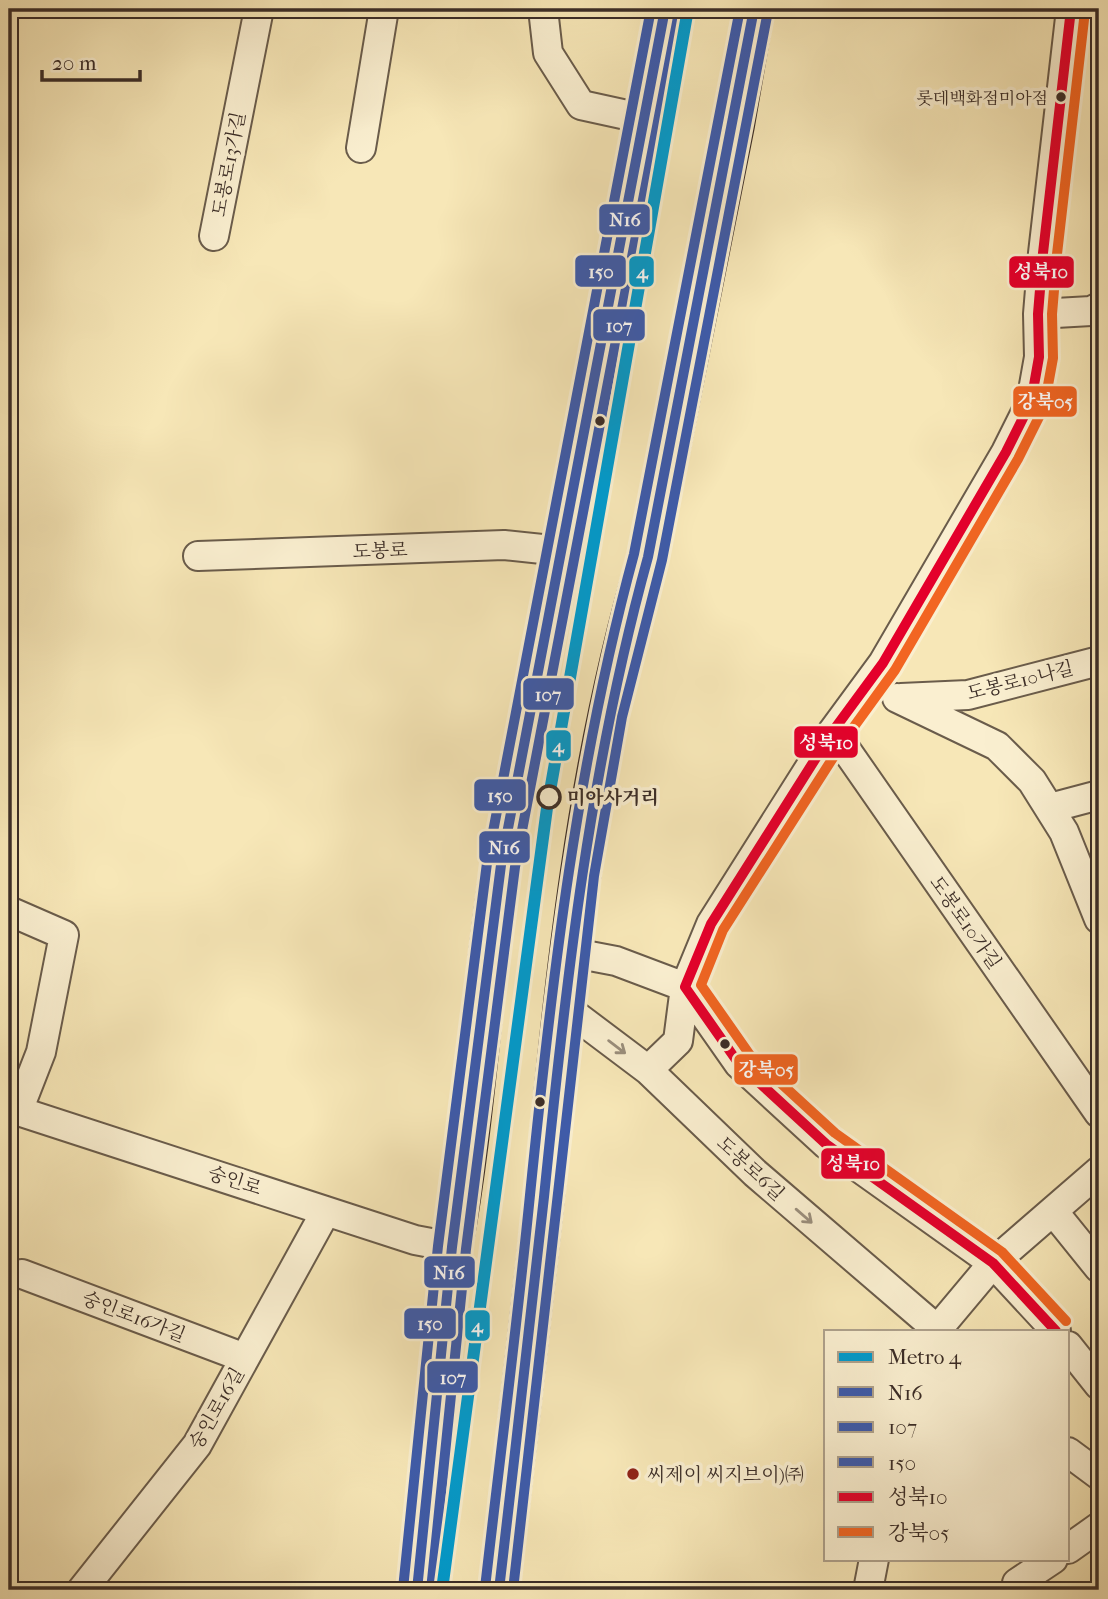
<svg xmlns="http://www.w3.org/2000/svg" width="1108" height="1599" font-family="'IM FELL French Canon','Noto Serif KR',serif">
	<style>
		.lines { fill: none; stroke-linecap: round; stroke-linejoin: round }
		.street-casing { stroke: #6a5c4b; stroke-width: 32 }
		.primary-casing { stroke: #3b2d27; stroke-width: 42 }
		.street { stroke: #faefd0; stroke-width: 28 }
		.primary { stroke: #f7e7b7; stroke-width: 38 }
		.bus-1-casing { stroke: #faefd0; stroke-width: 16 }
		.bus-2-casing { stroke: #faefd0; stroke-width: 16 }
		.bus-3-casing { stroke: #faefd0; stroke-width: 16 }
		.bus-4-casing { stroke: #faefd0; stroke-width: 16 }
		.bus-5-casing { stroke: #faefd0; stroke-width: 16 }
		.bus-1 { stroke: #3d5bab; stroke-width: 10 }
		.bus-2 { stroke: #3d5bab; stroke-width: 10 }
		.bus-3 { stroke: #3d5bab; stroke-width: 10 }
		.bus-4 { stroke: #e4002b; stroke-width: 10 }
		.bus-5 { stroke: #f26522; stroke-width: 10 }
		.metro-1-casing { stroke: #faefd0; stroke-width: 18 }
		.metro-1 { stroke: #009bce; stroke-width: 12 }
		.oneway { stroke: #9a8e7c }
		.bus-dot { fill: #3b2d27; stroke: #faefd0; stroke-width: 2.5 }
		.stop-dot { fill: #faefd0; stroke: #3b2d27; stroke-width: 3.5 }
		.poi-dot { fill: #8f2418; stroke: #faefd0; stroke-width: 2.5 }
		.labels { text-anchor: middle; stroke-width: 7; stroke-linejoin: round; paint-order: stroke }
		.bus-label { font-size: 17px; fill: #3b2d27; stroke: #faefd0; text-anchor: end }
		.street-label { font-size: 19px; fill: #3b2d27; stroke: #faefd0 }
		.stop-label { font-size: 19px; font-weight: bold; fill: #3b2d27; stroke: #faefd0; text-anchor: start }
		.poi-label { font-size: 19px; fill: #3b2d27; stroke: #faefd0; text-anchor: start }
		.line-badge { stroke: #faefd0; stroke-width: 2.5 }
		.badge-label { font-size: 19px; text-anchor: middle; font-weight: bold; fill: #fff }
	</style>
	<rect width="100%" height="100%" fill="#f7e7b7"/>
	<filter id="stains"><feTurbulence type="fractalNoise" baseFrequency=".00286" numOctaves="4"/><feColorMatrix values="0 0 0 0 .2 0 0 0 0 .09 0 0 0 0 .02 0 0 0 .5 -.17"/></filter>
	<radialGradient id="worn" r=".72"><stop offset=".6" stop-color="#630" stop-opacity="0"/><stop offset="1" stop-color="#630" stop-opacity=".3"/></radialGradient>
	<g class="lines">
		<defs>
			<path id="street" d="M543,9L548,53L581,105L645,119
				M361,148L384,9
				M214,236L259,9
				M1038,314L1091,311L1099,307
				M198,556L504,545L561,551
				M897,698L997,746L1032,781L1064,832L1099,919
				M901,698L968,695L1099,661
				M833,731L1099,1113
				M1050,808L1099,795
				M9,911L64,935L41,1052L18,1111
				M569,949L574,953L616,961L685,987
				M685,987L739,1064L826,1144L993,1263L1056,1331
				M563,1006L648,1070L755,1173L939,1331
				M648,1070L678,1041L685,987L711,924L833,731L883,663L1006,452L1031,402L1039,357L1038,314L1043,253L1071,9
				M9,1108L415,1240L452,1247
				M1053,1211L1099,1268
				M22,1274L245,1358
				M936,1331L993,1263L1099,1171
				M1068,1346L1099,1385
				M1068,1452L1099,1475
				M1068,1549L1099,1527
				M82,1590L197,1445L326,1211
				M868,1590L874,1559
				M1021,1590L1017,1583L1053,1559"/>
			<path id="primary" d="M417,1590L452,1247C475,1121 481,992 501,865L665,9
				M499,1590C514,1459 530,1328 544,1197C565,982 586,764 648,557L734,125L754,9"/>
		</defs>
		<use href="#street" class="street-casing"/>
		<use href="#primary" class="primary-casing"/>
		<use href="#street" class="street"/>
		<use href="#primary" class="primary"/>
		<defs>
			<path id="bus-1" d="M417,1590L452,1247L501,865L665,9
				M499,1590C514,1459 530,1328 544,1197C566,980 590,767 648,557L754,9"/>
			<path id="bus-2" d="M431,1590L466,1249L515,867L679,12
				M513,1590L594,876L622,717L662,560L768,11"/>
			<path id="bus-3" d="M485,1588C500,1457 517,1326 530,1195C552,978 577,764 634,554L740,9
				M403,1589L438,1246L487,863L651,9"/>
			<path id="bus-4" d="M1056,1331L993,1263L826,1144L739,1064L685,987L711,924L833,731L883,663L1006,452L1031,402L1039,357L1038,314L1043,253L1071,9"/>
			<path id="bus-5" d="M1066,1321L1002,1252L835,1133L750,1055L701,985L723,930L845,739L895,670L1018,459L1044,407L1053,358L1052,314L1057,254L1085,11"/>
		</defs>
		<use href="#bus-1" class="bus-1-casing"/>
		<use href="#bus-2" class="bus-2-casing"/>
		<use href="#bus-3" class="bus-3-casing"/>
		<use href="#bus-4" class="bus-4-casing"/>
		<use href="#bus-5" class="bus-5-casing"/>
		<use href="#bus-1" class="bus-1"/>
		<use href="#bus-2" class="bus-2"/>
		<use href="#bus-3" class="bus-3"/>
		<use href="#bus-4" class="bus-4"/>
		<use href="#bus-5" class="bus-5"/>
		<defs>
			<path id="metro-1" d="M442,1590L547,808L688,9"/>
		</defs>
		<use href="#metro-1" class="metro-1-casing"/>
		<use href="#metro-1" class="metro-1"/>
	</g>
	<defs><path id="oneway-shaft" d="M-6 0H5M1.5-3L5.5 0L1.5 3" fill="none" stroke-width="1.6" stroke-linecap="round" stroke-linejoin="round" transform="scale(1.75)"/></defs>
	<g class="oneway">
		<use href="#oneway-shaft" transform="translate(617 1047) rotate(37)"/>
		<use href="#oneway-shaft" transform="translate(804 1216) rotate(41)"/>
	</g>
	<g class="bus-dot">
		<circle cx="1061" cy="97" r="6"/>
		<circle cx="600" cy="421" r="6"/>
		<circle cx="725" cy="1044" r="6"/>
		<circle cx="540" cy="1102" r="6"/>
	</g>
	<circle class="stop-dot" cx="549" cy="797" r="11"/>
	<circle class="poi-dot" cx="633" cy="1474" r="7"/>
	<g class="labels">
		<g class="bus-label">
			<text x="1048" y="104">롯데백화점미아점</text>
		</g>
		<g class="street-label">
			<text transform="translate(228 164) rotate(-79)" y="7">도봉로13가길</text>
			<text transform="translate(380 550) rotate(-2)" y="7">도봉로</text>
			<text transform="translate(1020 680) rotate(-14)" y="7">도봉로10나길</text>
			<text transform="translate(966 922) rotate(55)" y="7">도봉로10가길</text>
			<text transform="translate(751 1168) rotate(43)" y="7">도봉로6길</text>
			<text transform="translate(235 1180) rotate(18)" y="7">숭인로</text>
			<text transform="translate(134 1316) rotate(21)" y="7">숭인로16가길</text>
			<text transform="translate(216 1408) rotate(-60)" y="7">숭인로16길</text>
		</g>
		<g class="stop-label">
			<text x="567" y="804">미아사거리</text>
		</g>
		<g class="poi-label">
			<text x="647" y="1481">씨제이 씨지브이)㈜</text>
		</g>
	</g>
	<g class="line-badge">
		<rect x="598" y="203" width="53" height="33" rx="7" fill="#3d5bab"/>
		<rect x="574" y="254" width="53" height="34" rx="7" fill="#3d5bab"/>
		<rect x="628" y="255" width="27" height="33" rx="7" fill="#009bce"/>
		<rect x="1008" y="255" width="67" height="34" rx="7" fill="#e4002b"/>
		<rect x="592" y="308" width="54" height="34" rx="7" fill="#3d5bab"/>
		<rect x="1012" y="385" width="66" height="33" rx="7" fill="#f26522"/>
		<rect x="522" y="677" width="53" height="34" rx="7" fill="#3d5bab"/>
		<rect x="793" y="725" width="66" height="34" rx="7" fill="#e4002b"/>
		<rect x="545" y="729" width="27" height="33" rx="7" fill="#009bce"/>
		<rect x="473" y="778" width="54" height="34" rx="7" fill="#3d5bab"/>
		<rect x="478" y="830" width="53" height="34" rx="7" fill="#3d5bab"/>
		<rect x="733" y="1053" width="66" height="33" rx="7" fill="#f26522"/>
		<rect x="820" y="1147" width="66" height="33" rx="7" fill="#e4002b"/>
		<rect x="423" y="1255" width="53" height="34" rx="7" fill="#3d5bab"/>
		<rect x="403" y="1307" width="54" height="33" rx="7" fill="#3d5bab"/>
		<rect x="464" y="1309" width="27" height="33" rx="7" fill="#009bce"/>
		<rect x="426" y="1360" width="53" height="34" rx="7" fill="#3d5bab"/>
	</g>
	<g class="badge-label">
		<text x="625" y="226">N16</text>
		<text x="601" y="278">150</text>
		<text x="642" y="278">4</text>
		<text x="1041" y="278">성북10</text>
		<text x="619" y="332">107</text>
		<text x="1045" y="408">강북05</text>
		<text x="548" y="701">107</text>
		<text x="826" y="749">성북10</text>
		<text x="558" y="752">4</text>
		<text x="500" y="802">150</text>
		<text x="504" y="854">N16</text>
		<text x="766" y="1076">강북05</text>
		<text x="853" y="1170">성북10</text>
		<text x="449" y="1279">N16</text>
		<text x="430" y="1330">150</text>
		<text x="477" y="1332">4</text>
		<text x="453" y="1384">107</text>
	</g>
	<rect width="1108" height="1599" fill="none" stroke="#f7e7b7" stroke-width="35"/>
	<rect x="10" y="10" width="1087" height="1578" fill="none" stroke="#3b2d27" stroke-width="3.5"/>
	<rect x="18" y="18" width="1073" height="1564" fill="none" stroke="#3b2d27" stroke-width="2"/>
	<rect x="824" y="1330" width="245" height="231" fill="#faefd0" stroke="#aea18c" stroke-width="2"/>
	<rect x="838" y="1352" width="35" height="10" fill="#009bce" stroke="#aea18c" stroke-width="2"/>
	<text x="888" y="1364" font-size="21" fill="#3b2d27">Metro 4</text>
	<rect x="838" y="1387" width="35" height="10" fill="#3d5bab" stroke="#aea18c" stroke-width="2"/>
	<text x="888" y="1400" font-size="21" fill="#3b2d27">N16</text>
	<rect x="838" y="1422" width="35" height="10" fill="#3d5bab" stroke="#aea18c" stroke-width="2"/>
	<text x="888" y="1434" font-size="21" fill="#3b2d27">107</text>
	<rect x="838" y="1457" width="35" height="10" fill="#3d5bab" stroke="#aea18c" stroke-width="2"/>
	<text x="888" y="1470" font-size="21" fill="#3b2d27">150</text>
	<rect x="838" y="1492" width="35" height="10" fill="#e4002b" stroke="#aea18c" stroke-width="2"/>
	<text x="888" y="1504" font-size="21" fill="#3b2d27">성북10</text>
	<rect x="838" y="1527" width="35" height="10" fill="#f26522" stroke="#aea18c" stroke-width="2"/>
	<text x="888" y="1540" font-size="21" fill="#3b2d27">강북05</text>
	<path d="M42 70v10h98v-10" fill="none" stroke="#3b2d27" stroke-width="3.5"/>
	<text x="52" y="70" font-size="21" fill="#3b2d27" stroke="#faefd0" stroke-width="5" paint-order="stroke">20 m</text>
	<rect width="100%" height="100%" filter="url(#stains)"/>
	<rect width="100%" height="100%" fill="url(#worn)"/>
</svg>
